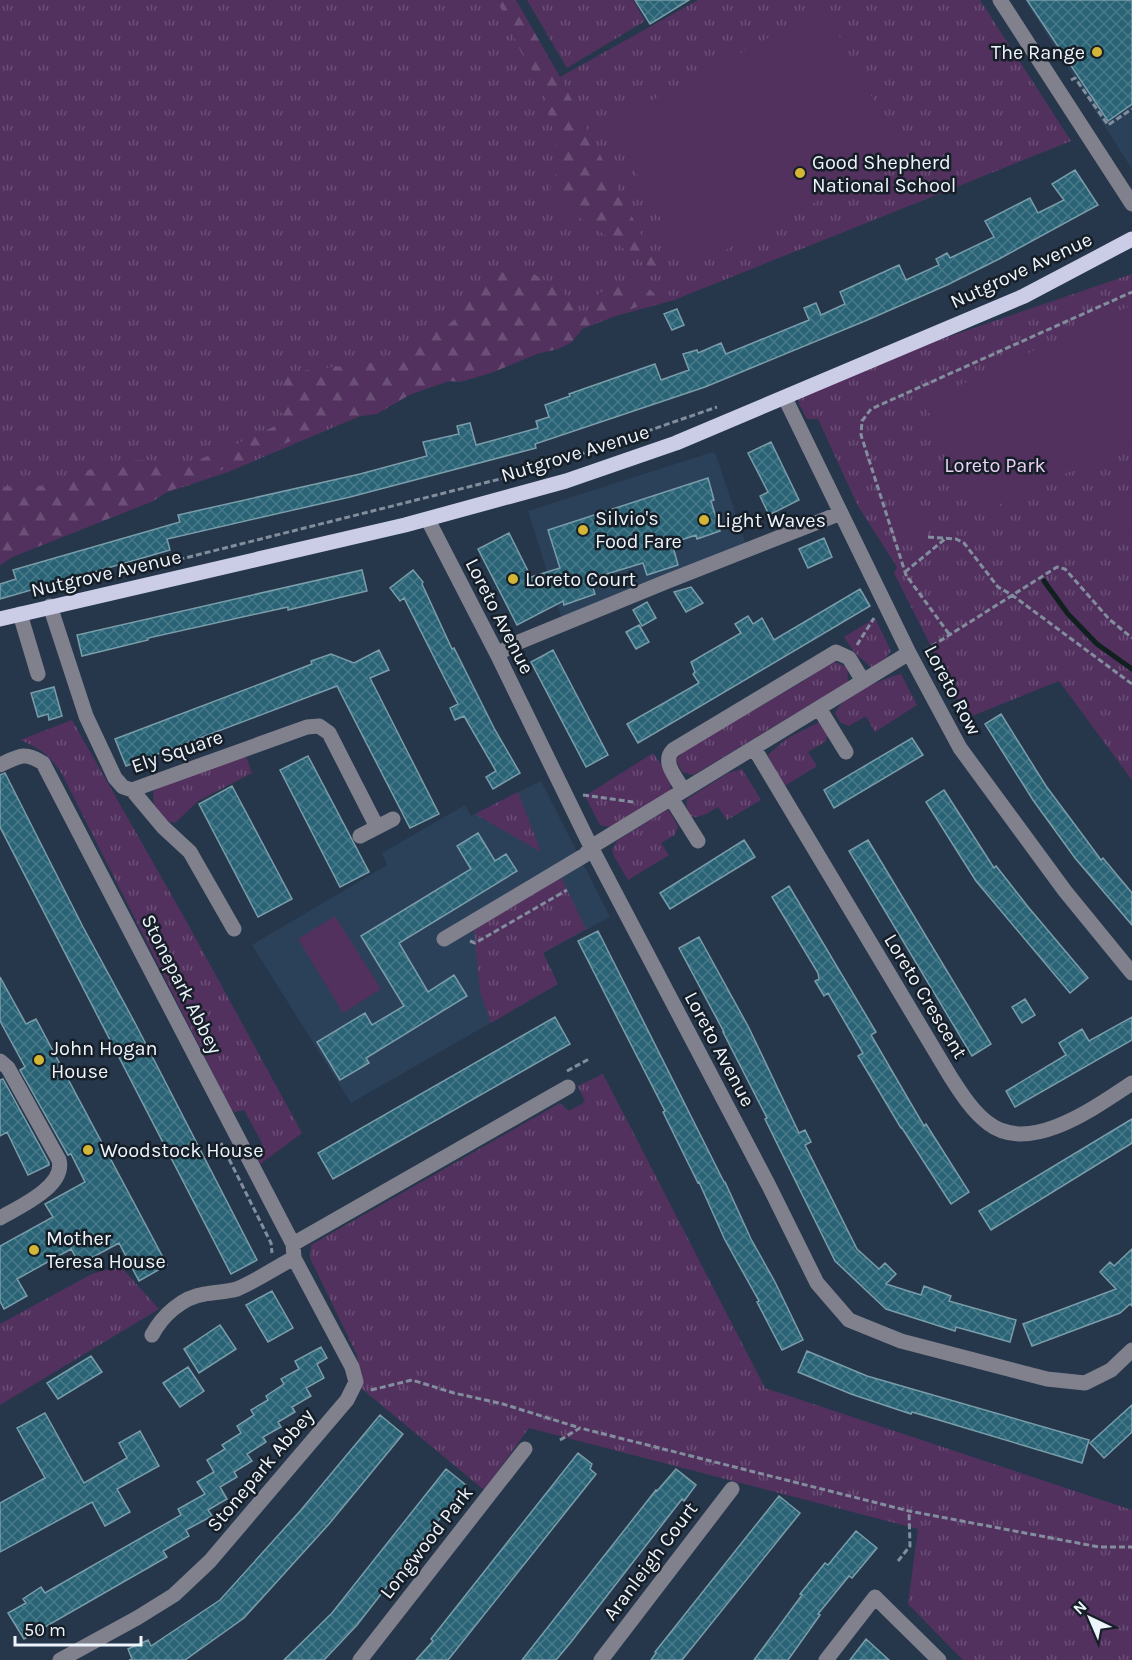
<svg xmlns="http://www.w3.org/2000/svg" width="1132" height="1660" font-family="Karla,sans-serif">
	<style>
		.built { fill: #2b4159 }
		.grass { fill: url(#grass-tufts) }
		.forest { fill: url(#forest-firs) }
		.pitch { fill: #52315f }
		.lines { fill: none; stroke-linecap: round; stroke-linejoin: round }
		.stream { stroke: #10201f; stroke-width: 5 }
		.building { fill: url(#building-cross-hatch); stroke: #7a9daa; stroke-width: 1.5 }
		.path { stroke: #828e9d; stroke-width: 3; stroke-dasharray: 6 3; stroke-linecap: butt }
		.minor { stroke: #81818e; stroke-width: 15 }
		.major { stroke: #cbcce6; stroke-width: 15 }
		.poi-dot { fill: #d3b635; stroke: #161e27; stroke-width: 2 }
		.labels { text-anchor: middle; stroke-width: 5; stroke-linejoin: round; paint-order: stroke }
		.poi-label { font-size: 20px; fill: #eef4fc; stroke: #161e27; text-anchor: start }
		.street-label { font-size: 20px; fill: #eef4fc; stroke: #161e27 }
		.park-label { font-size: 20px; fill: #ebd1f6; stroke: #161e27 }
	</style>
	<defs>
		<pattern id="grass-tufts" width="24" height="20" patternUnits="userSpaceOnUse" patternTransform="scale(1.5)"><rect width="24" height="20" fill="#52315f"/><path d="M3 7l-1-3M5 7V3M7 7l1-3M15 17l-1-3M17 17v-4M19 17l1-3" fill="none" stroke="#6b4f77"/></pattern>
		<pattern id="forest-firs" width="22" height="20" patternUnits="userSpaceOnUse" patternTransform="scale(1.5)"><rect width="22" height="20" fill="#52315f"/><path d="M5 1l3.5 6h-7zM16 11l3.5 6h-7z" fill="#6b4f77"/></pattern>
		<pattern id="building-cross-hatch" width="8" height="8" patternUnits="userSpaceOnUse" patternTransform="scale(1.5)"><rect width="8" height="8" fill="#296375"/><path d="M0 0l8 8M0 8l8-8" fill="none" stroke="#487a8a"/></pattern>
	</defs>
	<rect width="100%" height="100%" fill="#26374b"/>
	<path class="built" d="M1025,0H1132V169L1102,122Z
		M713,452L716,455L749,554L565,628L528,511Z
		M541,781L610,917L543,953L558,984L351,1103L252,945L387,865L382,853L465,805L471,816Z"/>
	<path class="grass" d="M0,0H515L609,174L560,77L698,0H980L1071,141L674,300L616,316L431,386L228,472L165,493L153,501L12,557L0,565Z
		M527,0H633L645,21L567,68Z
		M1132,274V780L1059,681L967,718L894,573L897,567L858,506L818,419H807L799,404L798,388Z
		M875,618L891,651L884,660L872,668L855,653L844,637Z
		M833,661L847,667L848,682L693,775L682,772L676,760L685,750L802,682Z
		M901,674L917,705L875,732L866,716L849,726L840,722L835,713C844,694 882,679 901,674Z
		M72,720L184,917L302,1133L259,1165L256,1150L262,1143L244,1110L235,1112L231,1109L62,774C49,755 42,749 20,740Z
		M821,721L828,733L826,741L808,752L817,766L783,787L768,755L786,739Z
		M653,753L670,777L671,792L610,827L600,825L585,796Z
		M246,756L252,773L198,801L175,823L166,821L154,804L153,792L160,787Z
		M742,769L761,800L727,820L718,807C704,816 684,827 687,799L728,773Z
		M518,792L541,852L475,814Z
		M668,809L678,826L675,835L661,843L669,855L628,880L614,856L612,849L618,840Z
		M561,877L586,929L543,953L558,984L491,1023L480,992L474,930Z
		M603,1074L765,1388L1132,1510V1660H963L908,1604L918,1529L529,1428L484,1490L362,1389L357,1355L310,1258L311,1245L560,1103L569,1111L585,1102L578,1086Z
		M120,1266L159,1309L0,1405V1324L92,1274Z"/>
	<path class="forest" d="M497,0H516L560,77L661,273L645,264L591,225L557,205L550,190L557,172V159L556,138L546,107L545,91L521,52Z
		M498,272L534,274L563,292L580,312L591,315L596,308V296L616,281C631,283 651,283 657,299L583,328L572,342L558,349L537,354L491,373L460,382L450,381L411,394L377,414L347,418L165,493L153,501L12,557L0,565V487L16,486L32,488L70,478L110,461L147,460L167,464L194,461L222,451L275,426L283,416L277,401L285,374L307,370L370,363L384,359L404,356L430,333L445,328L459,315L463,306L479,282Z"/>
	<path class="pitch" d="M824,8L903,155L688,270L610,123Z
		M1132,305V442L977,515L924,402Z
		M1132,489V536L1108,509Z
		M924,508L928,542L901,545L897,511Z
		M335,916L381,989L343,1013L298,939Z"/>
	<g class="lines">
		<path class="stream" d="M1044,581L1068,614L1097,644L1132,669"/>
	</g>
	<path class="building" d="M635,0H689L650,24Z
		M1027,0H1132V104L1108,121Z
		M1075,170L1098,205L999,259L947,285L865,321L705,387L535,444L536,448L350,497L167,539L170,550L0,599V584L16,579L13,570L180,522L178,515L360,474L427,456L423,442L459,434L457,426L470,423L476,445L538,428L536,421L549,417L545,405L570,396L569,394L655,364L661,380L689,370L683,354L697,350L698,353L721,343L726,354L809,320L804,308L816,303L821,315L845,304L840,292L899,265L906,280L939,265L936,259L947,253L950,258L994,237L985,221L1030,198L1038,213L1064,200L1052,184Z
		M677,309L684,325L672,330L664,314Z
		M771,442L799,500L769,515L760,496L768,492L748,453Z
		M708,478L714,500L711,501L720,531L697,539L696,535L672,543L678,565L647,575L643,563L590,579L595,594L564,605L563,601L517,625L478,549L509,533L531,577L560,568L548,530Z
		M824,538L832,557L808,568L799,549Z
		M362,570L367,591L288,610V607L148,638V640L82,656L77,635Z
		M413,570L423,582L422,584L452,649L454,648L495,730L520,773L493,789L486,777L496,771L464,716L455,720L450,708L458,704L446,681L404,598L400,601L390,588Z
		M691,587L703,603L686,612L674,592Z
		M860,589L870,606L638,743L627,724L699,683L693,674L695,672L691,662L741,633L735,624L748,616L753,624L762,618L774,640Z
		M647,602L656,618L642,626L633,610Z
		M639,625L649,642L636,649L626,632Z
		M379,650L389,670L370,678L439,814L410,828L337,686L126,766L115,739L268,681L312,664L311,661L331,654L354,663Z
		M553,650L608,755L586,767L531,662Z
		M54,687L62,716L49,720L48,714L38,717L31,693Z
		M1001,714L1046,786L1087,841L1101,860L1103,858L1132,893V925L1075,858L1033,800L985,724Z
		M912,738L923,755L834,808L824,790Z
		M308,756L369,872L340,887L280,770Z
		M5,773L83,927L135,1023L257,1260L231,1274L0,827V775Z
		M232,786L292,899L258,917L199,804Z
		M944,790L994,868L996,866L1029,908L1088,978L1070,993L976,881L926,802Z
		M478,833L495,861L506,854L517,871L399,943L428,992L454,975L467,996L366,1058L369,1063L340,1080L317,1042L365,1013L372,1025L404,1006L361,936L471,869L457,846Z
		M744,840L755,857L670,909L660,893Z
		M868,840L991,1044L972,1056L849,851Z
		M789,886L876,1032L871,1035L924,1126L926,1124L969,1192L951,1204L902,1128H901L858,1056L863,1053L828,993L824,996L815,981L819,979L818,973L772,897Z
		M598,931L724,1182H725L751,1239L775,1282L803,1340L782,1350L757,1302L759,1301L725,1240L699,1182L698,1183L663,1112L665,1111L578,941Z
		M699,937L749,1028L799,1133L805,1130L811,1142L805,1145L857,1249L879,1269L885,1263L896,1274L886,1284L921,1295L924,1286L951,1296L949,1301L1016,1320L1010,1342L956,1327L955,1331L886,1309L835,1261L765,1119L767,1118L723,1032H724L679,948Z
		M0,977L26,1024L36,1019L167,1265L139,1281L119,1243L80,1264L71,1249L17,1279L27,1296L4,1309L0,1301V1246L53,1217L45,1204L85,1182L71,1154L68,1155L20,1070L25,1067L0,1021Z
		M1025,999L1035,1015L1022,1023L1012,1007Z
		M555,1017L570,1044L333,1179L318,1153Z
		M1132,1017V1040L1015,1107L1006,1091L1066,1055L1059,1043L1082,1029L1089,1041Z
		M3,1079L49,1163V1165L28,1175L7,1132L0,1136V1080Z
		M1132,1119V1143L991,1230L979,1211Z
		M1132,1249V1306L1130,1304L1120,1313L1032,1346L1023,1324L1116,1289L1100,1272L1110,1262L1114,1266Z
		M272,1291L293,1328L268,1342L246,1305Z
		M220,1325L236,1349L199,1373L184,1349Z
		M321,1347L327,1358L317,1364L324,1378L306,1388L311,1396L292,1407L295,1412L278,1422L281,1427L263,1437L266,1442L247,1454L252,1461L234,1472L237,1477L220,1487L227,1499L208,1510L212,1516L186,1530L189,1536L163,1551L167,1557L24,1639L8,1613L26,1603L23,1599L41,1587L45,1593L181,1515L178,1509L205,1494L197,1482L214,1472L207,1460L225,1449L222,1445L241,1433L237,1426L254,1415L251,1410L268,1400L266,1396L284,1384L281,1379L299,1369L295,1361Z
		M807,1351L867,1376L1089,1440L1082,1463L912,1412L911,1414L851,1394L798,1372Z
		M91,1356L102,1372L58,1399L47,1383Z
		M188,1367L204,1391L180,1407L163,1383Z
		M1132,1405V1432L1104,1458L1090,1443Z
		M45,1413L84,1483L127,1458L119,1443L140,1431L159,1466L117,1489L130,1512L105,1526L92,1502L0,1552V1503L45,1478L17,1428Z
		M380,1415L403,1434L329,1524L244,1618L185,1660H129L132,1659L128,1649L148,1640L151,1646L220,1600L301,1510Z
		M578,1453L592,1464L590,1469L596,1474L448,1660H416L433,1641L431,1639Z
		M446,1469L466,1485L357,1625L324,1660H284L332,1613Z
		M676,1469L696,1485L684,1501L682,1499L571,1642L556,1660H522L656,1490L657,1491Z
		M779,1496L800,1513L682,1660H651L656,1653L655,1652Z
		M856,1531L877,1548L852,1578L849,1576L818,1614L820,1615L788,1660H754L802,1595L800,1594L825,1563L828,1565Z
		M866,1639L889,1660H850Z"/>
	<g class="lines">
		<path class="path" d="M1071,80L1075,78L1108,125L1132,109
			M928,537L956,539L964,543L998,587L1012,595L1132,684
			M161,564L532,471L717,407
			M905,572L945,539
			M949,634L906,575L861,435L862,421L871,409L1132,292
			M857,645L874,618
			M924,651L1057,567L1065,569L1109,619L1132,638
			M583,795L633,802
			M470,941L475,943L567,890
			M567,1071L589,1059
			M221,1143L271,1243L272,1253
			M371,1390L412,1380L454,1393L503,1404L580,1428
			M560,1440L580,1428L909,1511L1099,1547H1132
			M898,1561L910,1546L909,1511"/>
		<path class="minor" d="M1000,0L1132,204
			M785,398L909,653L960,748L1065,891L1132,973
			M428,520L497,654L591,847L769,1186L817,1283L849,1320L901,1341L1047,1379L1085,1383L1111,1370L1132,1350
			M50,606L86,716L115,778L123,787L132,790L307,727L319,726L329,733L377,827
			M20,614L38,674
			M497,654L519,642L668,581L841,513
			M819,708L846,752
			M754,748L950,1076C961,1093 972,1111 988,1123C1030,1156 1097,1106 1132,1083
			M0,765C19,756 24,751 43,763L293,1244L294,1258L352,1367L356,1382L347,1400L210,1561L174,1595L137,1618L60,1660
			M132,790L163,827L190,852L234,929
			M683,790C677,778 661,762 673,750L836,652L849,658L863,681
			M671,798L698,841
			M360,836L393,819
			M444,939L585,855L591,847L909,653
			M0,1061L8,1068L59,1160C66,1186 19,1207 0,1218
			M293,1244L568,1087
			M152,1335C162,1316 182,1297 205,1294C215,1292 227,1292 237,1289C256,1281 275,1268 294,1258
			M360,1660L525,1449
			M601,1660L732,1489
			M826,1660L875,1597L939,1660"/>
		<path class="major" d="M0,619L405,525L566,481L676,443L1024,296L1132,239"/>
	</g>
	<g class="poi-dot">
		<circle cx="1097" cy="52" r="6"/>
		<circle cx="800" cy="173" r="6"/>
		<circle cx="704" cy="520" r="6"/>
		<circle cx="583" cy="530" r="6"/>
		<circle cx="513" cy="579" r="6"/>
		<circle cx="39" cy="1060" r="6"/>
		<circle cx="88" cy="1150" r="6"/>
		<circle cx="34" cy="1250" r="6"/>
	</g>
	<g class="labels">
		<g class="poi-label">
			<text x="1085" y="59" text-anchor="end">The Range</text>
			<text x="812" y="169">Good Shepherd<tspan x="812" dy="23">National School</tspan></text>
			<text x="595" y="525">Silvio's<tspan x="595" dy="23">Food Fare</tspan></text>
			<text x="716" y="527">Light Waves</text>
			<text x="525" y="586">Loreto Court</text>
			<text x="51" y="1055">John Hogan<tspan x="51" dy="23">House</tspan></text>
			<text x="100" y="1157">Woodstock House</text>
			<text x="46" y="1245">Mother<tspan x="46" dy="23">Teresa House</tspan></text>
		</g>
		<g class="street-label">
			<text transform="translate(1021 270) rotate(-25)" y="7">Nutgrove Avenue</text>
			<text transform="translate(575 453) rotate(-17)" y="7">Nutgrove Avenue</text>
			<text transform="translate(106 573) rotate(-13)" y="7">Nutgrove Avenue</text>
			<text transform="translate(500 616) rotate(63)" y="7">Loreto Avenue</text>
			<text transform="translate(953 690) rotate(62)" y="7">Loreto Row</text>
			<text transform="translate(177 751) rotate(-19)" y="7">Ely Square</text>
			<text transform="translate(182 984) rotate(63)" y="7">Stonepark Abbey</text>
			<text transform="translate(926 996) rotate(59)" y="7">Loreto Crescent</text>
			<text transform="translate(720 1049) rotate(62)" y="7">Loreto Avenue</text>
			<text transform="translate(260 1470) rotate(-50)" y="7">Stonepark Abbey</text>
			<text transform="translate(426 1542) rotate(-52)" y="7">Longwood Park</text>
			<text transform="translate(650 1561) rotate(-53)" y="7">Aranleigh Court</text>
		</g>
		<g class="park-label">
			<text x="995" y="472">Loreto Park</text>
		</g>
	</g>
	<g transform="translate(1090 1618) rotate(316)" stroke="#161e27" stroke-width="4.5" paint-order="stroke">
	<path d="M0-4.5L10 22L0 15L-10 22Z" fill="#eef4fc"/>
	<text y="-9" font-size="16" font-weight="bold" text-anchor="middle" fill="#eef4fc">N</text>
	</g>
	<path d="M15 1636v9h126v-9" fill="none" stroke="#eef4fc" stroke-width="3"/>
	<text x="24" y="1636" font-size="18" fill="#eef4fc" stroke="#161e27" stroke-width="4.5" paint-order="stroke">50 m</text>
</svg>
